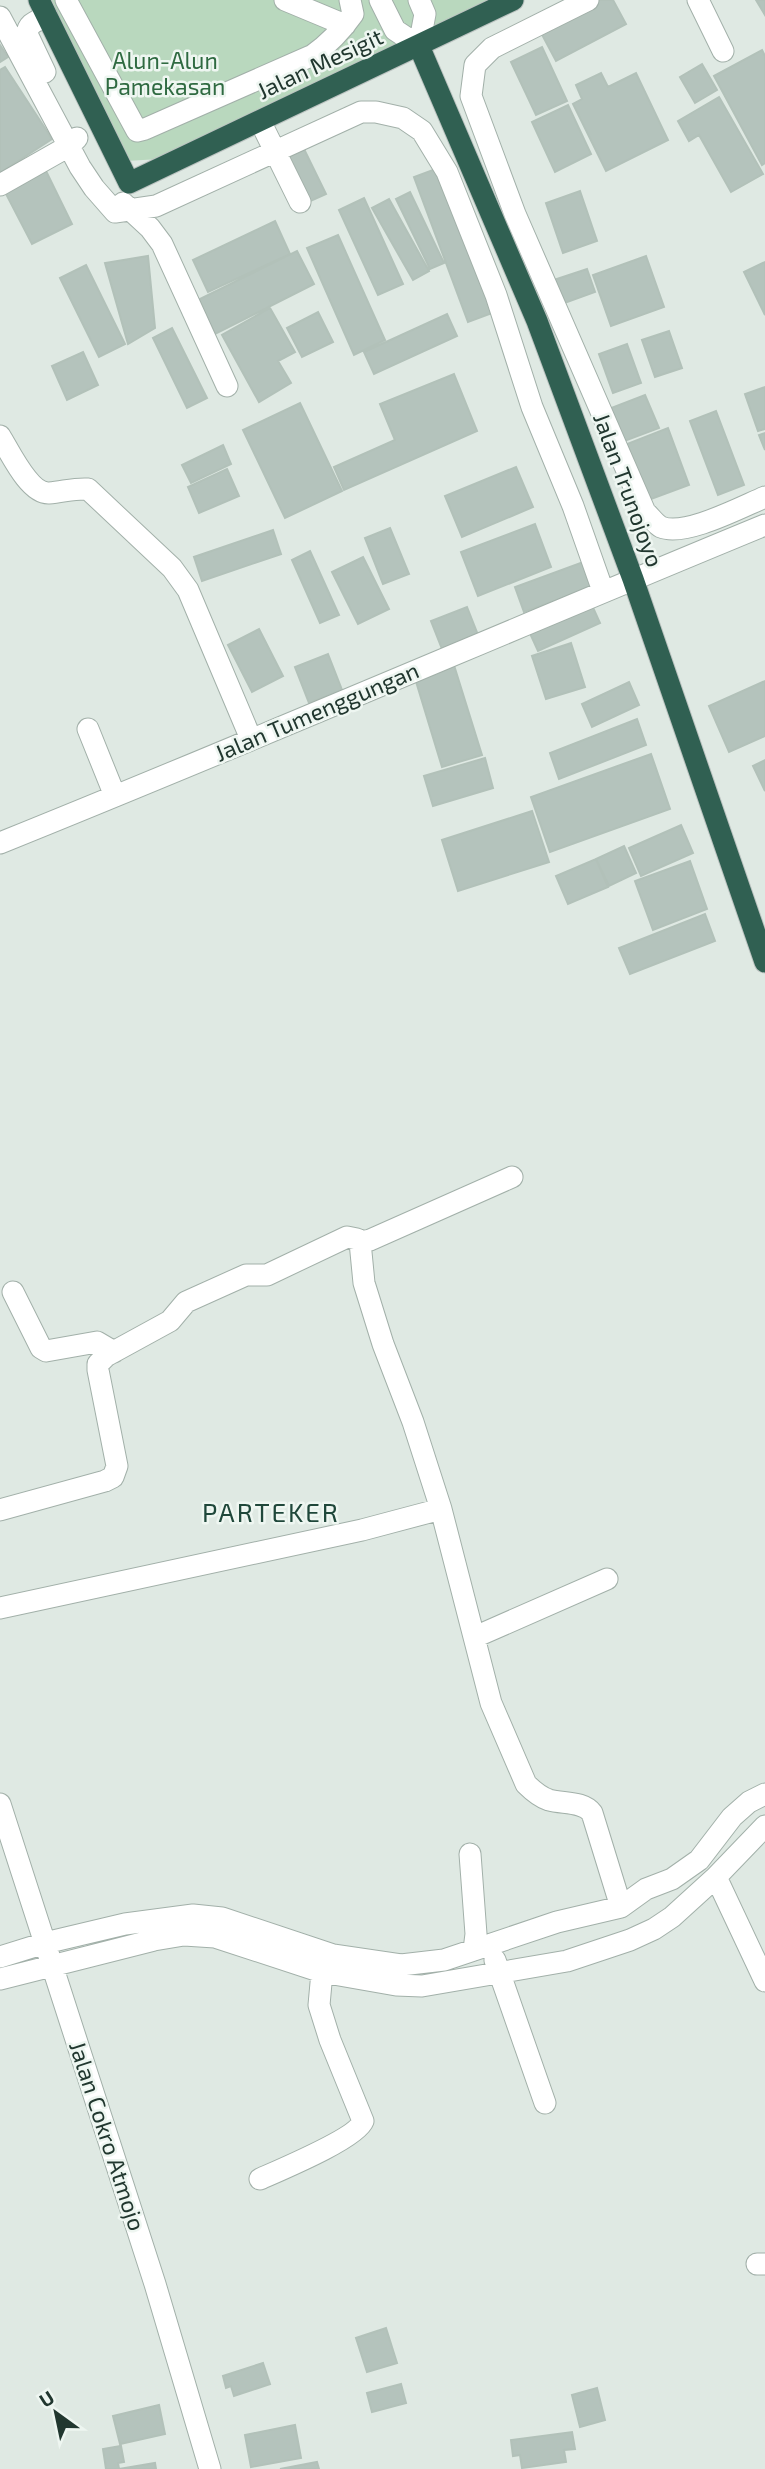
<svg xmlns="http://www.w3.org/2000/svg" width="765" height="2469" font-family="'Exo 2',sans-serif">
	<style>
		.green { fill: #b9d8be }
		.building { fill: #b4c3bc; stroke: #b2c1b9; stroke-width: 2 }
		.lines { fill: none; stroke-linecap: round; stroke-linejoin: round }
		.minor-casing { stroke: #a2b0a9; stroke-width: 23 }
		.highway-casing { stroke: #bcc3c1; stroke-width: 23 }
		.minor { stroke: #fff; stroke-width: 21 }
		.highway { stroke: #306052; stroke-width: 21 }
		.labels { text-anchor: middle; stroke-width: 5; stroke-linejoin: round; paint-order: stroke }
		.park-label { font-size: 23px; fill: #2f6a41; stroke: #eef6f1 }
		.street-label { font-size: 23px; fill: #21372f; stroke: #eef6f1 }
		.quarter-label { font-size: 26px; letter-spacing: 2px; fill: #1f473a; stroke: #eef6f1 }
	</style>
	<rect width="100%" height="100%" fill="#dfe9e3"/>
	<path class="green" d="M46,0H492L160,159L126,161Z"/>
	<path class="building" d="M593,0H613L626,24L556,61L539,29Z
		M756,0H765V15Z
		M0,45L8,57L0,62Z
		M542,47L567,101L536,115L511,62Z
		M762,50L765,56V163L762,165L714,76Z
		M702,64L717,90L695,103L680,77Z
		M5,67L52,139L0,173V70Z
		M601,73L608,87L636,73L668,140L606,171L573,104L582,99L576,85Z
		M719,97L763,174L731,192L699,135L689,141L678,121Z
		M568,105L591,154L555,172L532,122Z
		M303,147L326,194L306,203L283,156Z
		M441,167L495,312L468,322L414,177Z
		M46,171L72,224L32,244L5,192Z
		M580,191L597,241L563,253L546,203Z
		M410,192L444,263L430,269L396,199Z
		M364,198L403,284L378,295L339,210Z
		M389,199L429,271L413,280L372,208Z
		M275,221L290,254L208,292L193,260Z
		M338,235L385,340L354,355L307,248Z
		M297,251L314,284L215,334L198,300Z
		M148,256L155,328L128,344L105,263Z
		M646,256L664,307L611,326L593,275Z
		M765,262V315L744,272Z
		M86,265L125,344L99,357L60,278Z
		M587,269L595,292L559,305L551,281Z
		M270,308L295,352L278,361L291,383L259,402L222,335Z
		M318,312L333,342L302,357L287,328Z
		M447,314L457,336L374,374L364,352Z
		M172,328L207,398L187,408L153,338Z
		M669,331L682,368L655,377L642,340Z
		M627,344L641,383L613,393L599,354Z
		M83,352L98,385L67,400L52,366Z
		M454,374L477,431L344,490L334,467L395,440L380,404Z
		M765,387V429L758,431L745,394Z
		M645,395L659,428L619,443L606,410Z
		M300,403L342,491L285,518L243,430Z
		M716,411L744,485L718,495L690,421Z
		M668,428L689,485L643,502L622,446Z
		M765,433V450L759,435Z
		M223,445L231,464L191,483L182,465Z
		M516,467L533,507L462,537L445,496Z
		M227,469L239,496L199,513L188,487Z
		M535,524L551,567L478,596L461,552Z
		M390,528L409,574L383,584L365,538Z
		M273,530L281,554L202,581L194,557Z
		M310,551L339,615L320,623L292,560Z
		M363,557L389,609L358,624L332,572Z
		M586,561L595,586L524,612L515,587Z
		M590,601L600,623L538,651L528,629Z
		M467,607L478,635L442,649L431,621Z
		M259,629L283,676L252,692L228,645Z
		M571,643L585,687L546,699L532,656Z
		M328,654L342,690L309,703L295,667Z
		M453,662L482,755L442,767L414,675Z
		M765,681V736L729,752L709,706Z
		M629,682L639,705L592,727L582,704Z
		M637,719L646,745L559,779L550,753Z
		M651,754L670,809L550,852L531,797Z
		M485,758L493,788L433,806L424,776Z
		M765,760V791L753,766Z
		M532,811L549,862L458,891L442,840Z
		M681,825L693,853L641,876L629,848Z
		M624,846L636,873L609,886L596,859Z
		M596,859L608,887L568,904L556,876Z
		M690,861L707,909L653,930L635,881Z
		M705,914L715,941L630,974L619,948Z
		M386,2328L397,2363L367,2372L356,2338Z
		M263,2363L270,2384L234,2396L231,2386L226,2388L223,2376Z
		M401,2384L406,2403L372,2412L367,2393Z
		M597,2388L605,2420L580,2427L572,2395Z
		M159,2405L165,2434L120,2444L113,2416Z
		M295,2425L301,2458L251,2467L245,2435Z
		M572,2432L575,2449L564,2450L566,2462L522,2468L520,2455L513,2456L511,2440Z
		M121,2446L124,2462L118,2463L119,2469L155,2463L156,2469H106L103,2449Z
		M317,2462L319,2469H280Z"/>
	<g class="lines">
		<defs>
			<path id="minor" d="M66,0L137,131L145,129L313,55C330,43 341,31 353,14L350,0
				M285,0L345,25
				M380,0L395,30L419,46L425,14L419,0
				M588,0L492,48L475,65L471,96L515,214L645,512C650,516 655,524 661,527C685,537 741,507 765,497
				M698,0L723,51
				M0,17L80,167L94,188L115,212L156,206L361,112H376L403,118L422,131L447,172L496,295L532,407L573,506L603,591
				M45,72L27,34C28,22 38,21 47,16
				M260,121L300,202
				M0,185L69,146L77,138
				M123,203L150,228L162,244L227,386
				M0,436C10,452 29,494 49,493C63,492 74,488 88,489L172,568L188,590L251,739
				M88,729L115,796
				M0,843C256,740 510,630 765,525
				M360,1242L370,1240L512,1177
				M13,1292L41,1348L46,1351L97,1342L114,1352
				M0,1510L105,1481L113,1477L117,1466L98,1370V1364L106,1356L170,1321L186,1302L246,1275H267L347,1237L357,1239L360,1242L364,1283L383,1344L413,1422L441,1509L491,1703L526,1784C533,1791 540,1797 549,1800C563,1804 583,1801 592,1813L621,1907
				M0,1608L362,1530L441,1509
				M475,1637L607,1579
				M0,1804L155,2284L210,2469
				M470,1854L476,1934L474,1950
				M716,1877L765,1981
				M0,1957L45,1943L125,1924L193,1915L222,1918L333,1955L401,1965L444,1960L557,1922L621,1907L646,1889L672,1879L699,1860L732,1817L749,1802L765,1794
				M495,1960L545,2103
				M0,1979L154,1940L184,1935L215,1937L322,1972L396,1985L422,1986L567,1961L630,1940L654,1929L672,1917L716,1877L765,1826
				M260,2179C280,2170 357,2138 363,2121L330,2040L319,2005L322,1972
				M757,2264H765"/>
			<path id="highway" d="M39,0L129,183L513,0
				M419,46L537,321L633,579L765,962"/>
		</defs>
		<use href="#minor" class="minor-casing"/>
		<use href="#highway" class="highway-casing"/>
		<use href="#minor" class="minor"/>
		<use href="#highway" class="highway"/>
	</g>
	<g class="labels">
		<g class="park-label">
			<text x="165" y="69">Alun-Alun<tspan x="165" dy="26">Pamekasan</tspan></text>
		</g>
		<g class="street-label">
			<text transform="translate(320 64) rotate(-25)" y="8">Jalan Mesigit</text>
			<text transform="translate(628 490) rotate(70)" y="8">Jalan Trunojoyo</text>
			<text transform="translate(317 712) rotate(-23)" y="8">Jalan Tumenggungan</text>
			<text transform="translate(107 2136) rotate(72)" y="8">Jalan Cokro Atmojo</text>
		</g>
		<g class="quarter-label">
			<text x="271" y="1522">PARTEKER</text>
		</g>
	</g>
	<g transform="translate(56 2413) rotate(327)" stroke="#eef6f1" stroke-width="5" paint-order="stroke">
	<path d="M0-5L12 26L0 18L-12 26Z" fill="#21372f"/>
	<text y="-10" font-size="19" font-weight="bold" text-anchor="middle" fill="#21372f">U</text>
	</g>
</svg>
